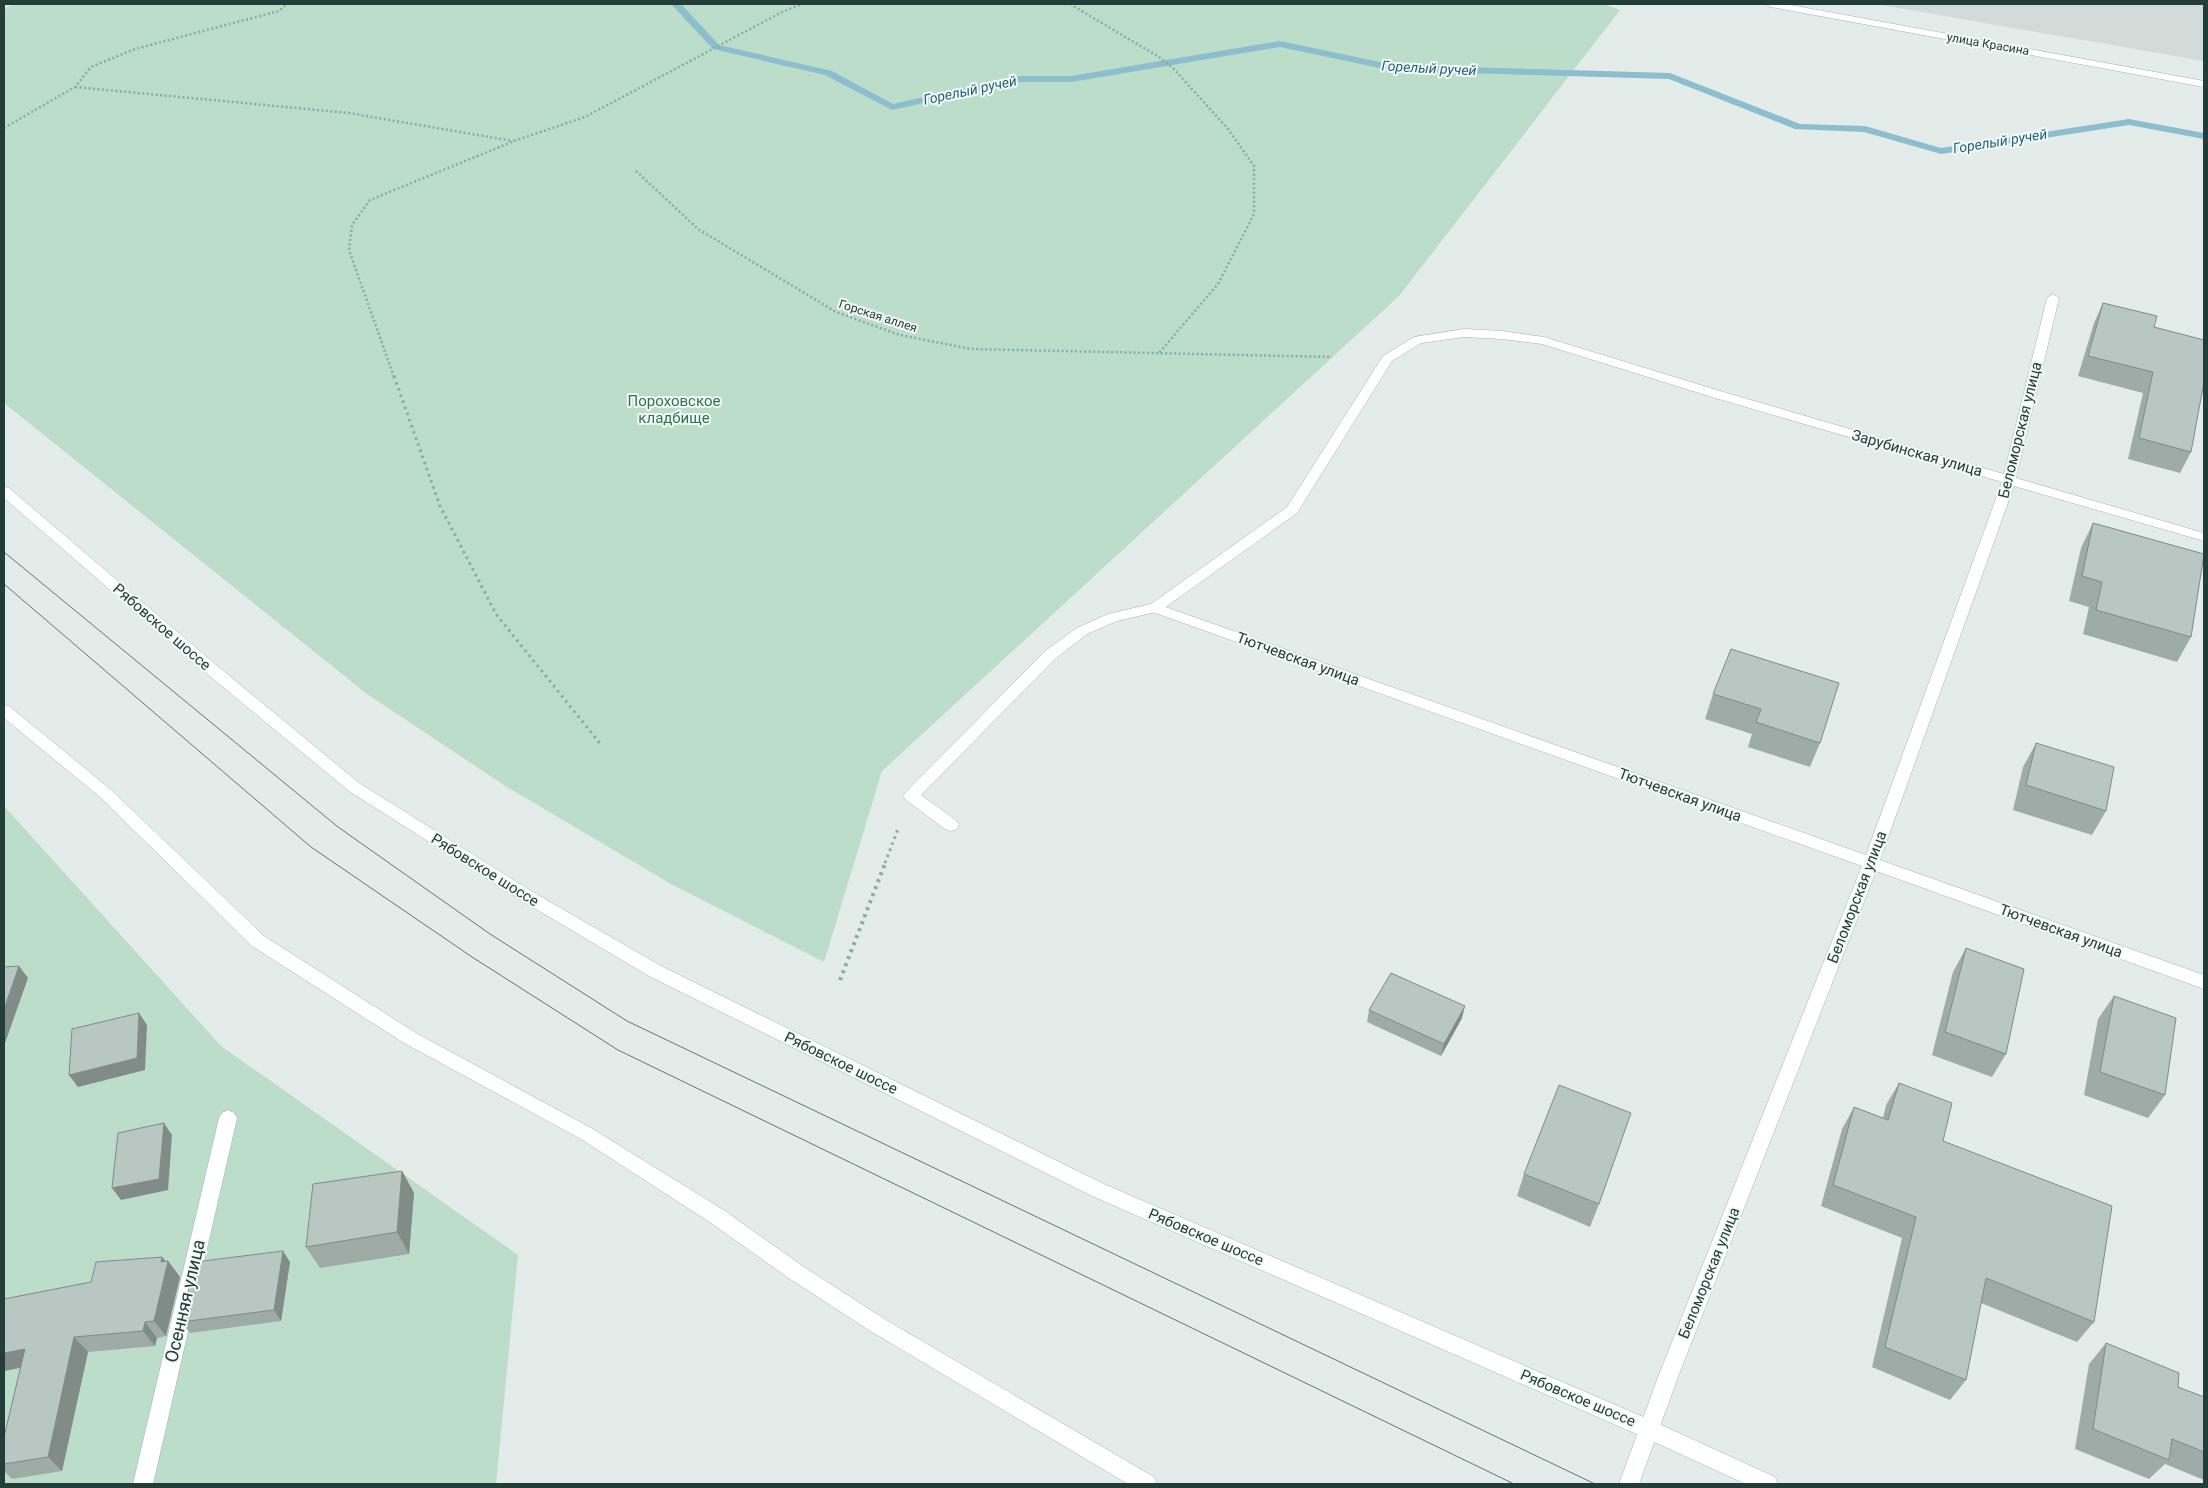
<svg xmlns="http://www.w3.org/2000/svg" width="2208" height="1488" font-family="Roboto,sans-serif">
	<style>
		.built { fill: #d1dcd8 }
		.green { fill: #bcddc9 }
		.lines { fill: none; stroke-linecap: round; stroke-linejoin: round }
		.stream { fill: #8cbed0; fill-rule: evenodd }
		.lane-casing { stroke: #a6b4b1; stroke-width: 1 }
		.street-casing { stroke: #a6b4b1; stroke-width: 1 }
		.secondary-casing { stroke: #a1b8b2; stroke-width: 1 }
		.path-far2 { stroke: #84afa6; stroke-width: 2.5; stroke-dasharray: 2 2.5; stroke-linecap: butt }
		.path-far1 { stroke: #84afa6; stroke-width: 3; stroke-dasharray: 2.5 4; stroke-linecap: butt }
		.path { stroke: #84afa6; stroke-width: 4; stroke-dasharray: 3 4.5; stroke-linecap: butt }
		.lane { fill: #fff; fill-rule: evenodd }
		.street { fill: #fff; fill-rule: evenodd }
		.secondary { fill: #fff; fill-rule: evenodd }
		.tram { stroke: #5d7974; stroke-width: 1 }
		.wall { fill: #9eaba7 }
		.shaded-wall { fill: #818b88 }
		.building { fill: #b8c7c2; stroke: #818b88 }
		.labels { text-anchor: middle; stroke-width: 4; stroke-linejoin: round; paint-order: stroke }
		.far-street-label { font-size: 12px; fill: #233d39; stroke: #f3f9f7 }
		.far-water-label { font-size: 14px; font-style: italic; fill: #1e5f78; stroke: #f3f9f7 }
		.park-label { font-size: 15px; fill: #2e7350; stroke: #f3f9f7 }
		.street-label { font-size: 15px; fill: #233d39; stroke: #f3f9f7 }
		.near-street-label { font-size: 18px; fill: #233d39; stroke: #f3f9f7 }
	</style>
	<rect width="100%" height="100%" fill="#e3ece9"/>
	<path class="built" d="M1875,4H2204V61Z"/>
	<path class="green" d="M14,4H1604L1620,10L1399,296L882,771L824,962L671,884L507,787L367,694L4,403V9Z
		M4,806L221,1046L518,1255L496,1484H4Z"/>
	<g class="lines">
		<path class="stream" d="M671,4H681L719,45L832,71L893,104L1017,76H1071L1280,41L1394,65L1670,73L1800,124L1865,126L1941,148L2129,119L2204,133V139L2129,125L1941,154L1864,132L1795,129L1669,79L1394,71L1280,47L1071,82H1017L892,110L825,75L713,49Z"/>
		<defs>
			<path id="lane" d="M1464,329L1502,331L1544,337L1720,391L1722,394L1716,398L1712,397L1542,344L1502,339L1464,337L1421,343L1392,361L1297,513L1160,611L1117,621L1087,634L1055,659L921,795L957,821L959,825L957,829L951,831L945,829L906,800L903,796L906,792L1045,651L1077,628L1108,614L1151,604L1287,507L1383,356L1414,337Z
				M4,705L9,706L110,789L264,936L416,1033L593,1129L725,1211L804,1267L886,1320L1154,1477L1157,1484H1128L872,1332L790,1279L711,1223L581,1139L404,1043L252,946L100,797L4,718Z
				M228,1110L234,1113L237,1118L153,1484H133L219,1118L222,1113Z"/>
			<path id="street" d="M2053,294L2059,298L2016,478L2204,533V541L2014,486L1880,860L2204,975V989L1876,871L1678,1377L1639,1484H1619L1658,1377L1862,866L1150,611L1148,608L1150,605H1160L1866,855L2002,482L1712,397L1710,394L1716,390L1720,391L2004,474L2047,298Z"/>
			<path id="secondary" d="M1766,4H1785L2204,81V87L1771,7Z
				M4,487L9,488L215,664L359,783L531,891L661,966L1104,1184L1655,1422L1775,1477L1778,1484H1746L1641,1436L1092,1196L649,976L519,899L349,791L205,672L4,498Z"/>
		</defs>
		<use href="#lane" class="lane-casing"/>
		<use href="#street" class="street-casing"/>
		<use href="#secondary" class="secondary-casing"/>
		<path class="path-far2" d="M1070,4L1159,57L1173,68L1228,129L1254,166V214L1218,284L1159,353
			M75,87L349,113L513,141
			M4,128L75,87L91,67L135,49L279,11L287,4
			M636,171L698,229L836,312L900,335L971,349L1332,357
			M394,377L349,250L352,225L370,200L514,141L585,117L782,12L802,4"/>
		<path class="path-far1" d="M394,376L440,506L496,614L602,746
			M885,863L898,829"/>
		<path class="path" d="M840,980L886,861"/>
		<use href="#lane" class="lane"/>
		<use href="#street" class="street"/>
		<use href="#secondary" class="secondary"/>
		<path class="tram" d="M4,552L338,827L490,934L627,1021L1595,1484
			M4,584L311,847L472,957L618,1050L1514,1484"/>
	</g>
	<path class="wall" d="M2103,303L2154,327L2191,452L2180,473L2128,459L2143,393L2078,376L2094,323Z
		M2093,523L2191,637L2177,662L2083,634L2089,607L2069,601L2081,548Z
		M1731,649L1820,743L1810,767L1748,747L1752,734L1705,719L1713,694Z
		M2036,743L2106,811L2092,835L2013,810L2023,767Z
		M1966,948L2006,1054L1992,1077L1932,1055L1953,972Z
		M2114,996L2165,1095L2148,1118L2084,1095L2098,1019Z
		M1369,1010L1462,1018L1441,1056L1367,1022Z
		M1899,1083L1943,1141L2094,1322L2077,1342L1981,1303L1966,1380L1950,1400L1872,1367L1902,1238L1821,1206L1842,1129L1854,1107L1883,1118L1886,1105Z
		M402,1171L414,1193L409,1254L320,1268L306,1247Z
		M1524,1174L1599,1204L1590,1227L1517,1196Z
		M162,1257L166,1261H168L180,1277L166,1336L157,1338L155,1346L88,1352L62,1471L12,1479L4,1471V1437L20,1368L4,1371L91,1282Z
		M290,1262L281,1321L190,1333L181,1322Z
		M2106,1343L2178,1387L2204,1397V1480L2165,1464L2149,1479L2075,1449L2089,1364Z"/>
	<path class="shaded-wall" d="M19,966L28,978L4,1046V1009Z
		M1465,1006L1462,1018L1441,1056L1444,1044Z
		M139,1013L147,1025L145,1070L78,1087L69,1075Z
		M164,1123L172,1135L168,1190L121,1200L112,1188Z
		M402,1171L414,1193L409,1254L397,1232Z
		M283,1251L290,1262L281,1321L274,1310Z
		M162,1257L167,1263L168,1261L180,1277L166,1336L154,1321L161,1262Z
		M145,1322L157,1338L155,1346L143,1331Z
		M74,1337L88,1352L62,1471L48,1457Z
		M25,1349L38,1364L4,1371V1353Z"/>
	<path class="building" d="M2103,303L2157,316L2154,327L2204,340V382L2191,452L2139,438L2153,372L2088,356Z
		M2093,523L2204,554L2191,637L2096,610L2102,582L2082,576Z
		M1731,649L1839,683L1820,743L1756,722L1761,709L1713,694Z
		M2036,743L2114,767L2106,811L2026,785Z
		M1966,948L2024,969L2006,1054L1945,1032Z
		M19,966L4,1009V967Z
		M1391,973L1465,1006L1444,1044L1369,1010Z
		M2114,996L2176,1018L2165,1095L2100,1072Z
		M139,1013L137,1058L69,1075L72,1029Z
		M1899,1083L1952,1103L1943,1141L2112,1206L2094,1322L1986,1278L1966,1380L1885,1347L1916,1217L1833,1185L1854,1107L1888,1120Z
		M1559,1085L1631,1113L1599,1204L1524,1174Z
		M164,1123L159,1179L112,1188L118,1133Z
		M402,1171L397,1232L306,1247L313,1184Z
		M283,1251L274,1310L181,1322L195,1262Z
		M162,1257L161,1262L168,1261L154,1321L145,1322L143,1331L74,1337L48,1457L4,1464V1437L25,1349L4,1353V1299L91,1282L96,1262Z
		M2106,1343L2179,1373L2178,1387L2204,1397V1452L2172,1439L2169,1460L2093,1429Z"/>
	<g class="labels">
		<g class="far-street-label">
			<text transform="translate(1988 44) rotate(10)" y="4">улица Красина</text>
			<text transform="translate(878 316) rotate(18)" y="4">Горская аллея</text>
		</g>
		<g class="far-water-label">
			<text transform="translate(1429 68) rotate(3)" y="5">Горелый ручей</text>
			<text transform="translate(970 90) rotate(-12)" y="5">Горелый ручей</text>
			<text transform="translate(2000 141) rotate(-9)" y="5">Горелый ручей</text>
		</g>
		<g class="park-label">
			<text x="674" y="406">Пороховское<tspan x="674" dy="17">кладбище</tspan></text>
		</g>
		<g class="street-label">
			<text transform="translate(2020 430) rotate(-76)" y="5">Беломорская улица</text>
			<text transform="translate(1917 453) rotate(16)" y="5">Зарубинская улица</text>
			<text transform="translate(162 627) rotate(41)" y="5">Рябовское шоссе</text>
			<text transform="translate(1298 659) rotate(20)" y="5">Тютчевская улица</text>
			<text transform="translate(1680 795) rotate(20)" y="5">Тютчевская улица</text>
			<text transform="translate(485 870) rotate(32)" y="5">Рябовское шоссе</text>
			<text transform="translate(1857 897) rotate(-69)" y="5">Беломорская улица</text>
			<text transform="translate(2061 931) rotate(20)" y="5">Тютчевская улица</text>
			<text transform="translate(841 1063) rotate(26)" y="5">Рябовское шоссе</text>
			<text transform="translate(1206 1237) rotate(23)" y="5">Рябовское шоссе</text>
			<text transform="translate(1709 1273) rotate(-68)" y="5">Беломорская улица</text>
			<text transform="translate(1578 1398) rotate(23)" y="5">Рябовское шоссе</text>
		</g>
		<g class="near-street-label">
			<text transform="translate(185 1301) rotate(-77)" y="6">Осенняя улица</text>
		</g>
	</g>
	<rect width="2208" height="1488" fill="none" stroke="#233d39" stroke-width="10"/>
</svg>
